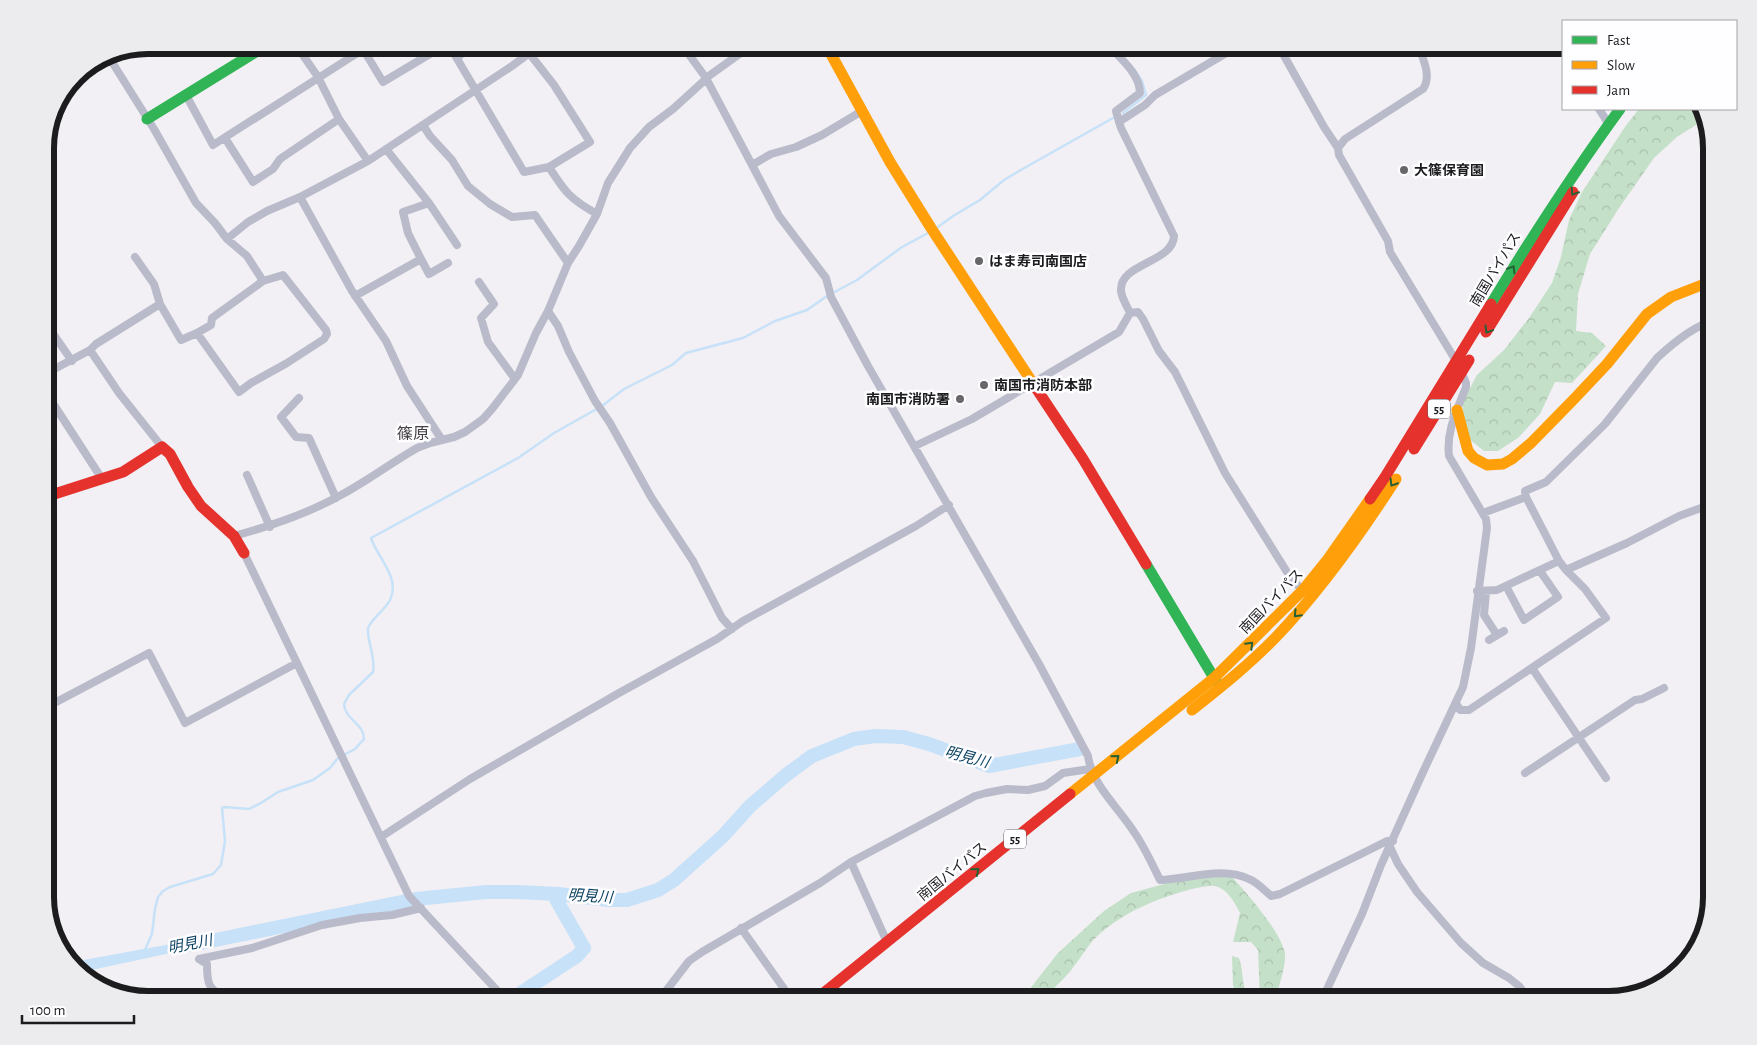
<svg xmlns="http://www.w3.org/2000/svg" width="1757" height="1045" font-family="'Alegreya Sans','Noto Sans JP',sans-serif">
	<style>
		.forest { fill: url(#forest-crowns) }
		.water { fill: #c6e1f8 }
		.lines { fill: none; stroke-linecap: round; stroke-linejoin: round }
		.stream { stroke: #c6e1f8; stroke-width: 2.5 }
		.river { stroke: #c6e1f8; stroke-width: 14 }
		.street { stroke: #babbca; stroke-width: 8 }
		.fast { stroke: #30b455; stroke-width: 11 }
		.slow { stroke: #ff9f0a; stroke-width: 11 }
		.jam { stroke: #e5322d; stroke-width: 11 }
		.oneway { stroke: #256036 }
		.poi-dot { fill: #676668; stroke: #fefdff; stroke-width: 2 }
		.labels { text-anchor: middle; stroke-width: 5; stroke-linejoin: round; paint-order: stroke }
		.shield { fill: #fefdff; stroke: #605f61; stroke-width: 1 }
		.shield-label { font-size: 12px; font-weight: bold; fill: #1c1b1d }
		.poi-label { font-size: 14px; font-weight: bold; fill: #1c1b1d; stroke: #fefdff; text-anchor: start }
		.street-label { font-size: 14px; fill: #1c1b1d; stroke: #fefdff }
		.water-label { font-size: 15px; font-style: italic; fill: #063e5e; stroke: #fefdff }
		.quarter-label { font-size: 16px; fill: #444146; stroke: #fefdff }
		.rim { fill: none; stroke: #1c1b1d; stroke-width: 6 }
	</style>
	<defs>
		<pattern id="forest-crowns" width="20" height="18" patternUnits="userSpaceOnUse" patternTransform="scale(1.25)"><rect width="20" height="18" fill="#c5e0c9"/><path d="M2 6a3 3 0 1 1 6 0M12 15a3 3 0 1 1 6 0" fill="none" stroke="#a9c0ac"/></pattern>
	</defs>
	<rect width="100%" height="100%" fill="#f2f0f4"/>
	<path class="forest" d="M1639,109H1702L1705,119L1677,137L1654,158L1619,208L1590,254L1578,294L1576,331L1592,333L1606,346L1572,383L1555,382L1540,414L1518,438L1498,451H1484L1469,439L1463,420V401L1477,375L1504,350L1529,318L1552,283L1561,257L1569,220L1582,192L1627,124Z
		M1228,873C1243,888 1284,935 1285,955C1286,966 1278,989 1275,1000H1260L1258,950L1251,942H1233L1240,913C1234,902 1228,889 1215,886C1208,885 1199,888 1192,889C1161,897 1128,910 1103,931C1090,941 1082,956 1072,969C1064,980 1052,988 1044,1000H1021L1058,953L1104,911L1131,893L1168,883Z
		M1232,956L1239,958C1244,972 1241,988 1250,1000H1242L1233,986Z"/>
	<path class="water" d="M210,937L208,945L82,972L72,962Z"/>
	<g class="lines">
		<path class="stream" d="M1114,45L1119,51
			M1123,113L1146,95L1142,81L1134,69
			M935,229L953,216L980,200L1004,180L1019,171L1113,118
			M144,952L152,934L155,909L158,897L163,891L170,887L213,874L221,865L225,841L222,808L225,807L249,809L261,803L278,792L313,780L330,768L338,758L355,749L364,739C364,723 345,720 344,704L349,695L373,672C376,657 367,643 368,628C373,617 384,611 390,600C401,578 377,557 371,538L518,458L554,433L602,406L624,389L672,365L686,353L743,338L775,321L807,310L827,296L857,280L902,247L930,232"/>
		<path class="river" d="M191,945L416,899L486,892H516L559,894L609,900H627L658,890L674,880L723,836L750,806L786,775L812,756L854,739L875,736L903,737L929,744L989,766L1080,749
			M510,1000L577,956L584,948L553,894"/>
		<path class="street" d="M296,45L318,77L339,119L368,161
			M449,45L524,172L549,167
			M682,45L706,78L779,216L826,278L831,297L868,366L1039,664L1088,756C1092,785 1118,807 1134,832C1144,846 1152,864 1160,880C1189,879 1222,866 1249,879C1257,882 1264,890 1271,896L1280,894L1361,854L1387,841H1393
			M1108,45C1120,58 1140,74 1140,93L1116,111L1121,128L1174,236C1173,263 1119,263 1121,291C1122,299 1127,306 1130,313
			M1278,45L1324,127L1338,148L1339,155L1388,241L1390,252L1456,361
			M1559,45L1563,52
			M363,49L383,82L445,45
			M529,53L554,85L590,142L549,167C565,192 570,199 597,214
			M107,54L154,129L196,203L215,223L227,239L247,256L263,281L212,318L211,325L197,333L239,392L251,383L287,363L324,339L327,334L326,330L283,275L263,281
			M457,58L471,45
			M706,78L752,45
			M186,95L213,145L370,45
			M1599,109L1608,123
			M1119,122L1145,105L1155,95L1240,45
			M423,125L430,136L452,160L468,186L490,204L512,217L535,215L568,263
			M225,138L253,182L273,169L280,159L339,119
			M1338,148L1345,139L1423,89C1432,76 1423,59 1418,45
			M752,165L771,154L796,147L822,135L862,111
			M300,197L352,291L386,341L407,386L442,440
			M429,203L457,245
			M227,239L248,222L267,211L300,197L368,161L512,66L540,45
			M135,257L154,284L160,304
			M421,259L429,274L448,263
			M479,282L494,304L481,318L488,342L515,379
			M355,296L421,259L408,233L403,212L429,203L386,149
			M548,311L558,326L569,352L595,401L610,423L651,497L693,561L722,618L732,629
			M1130,313L1138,312L1143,319L1159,351L1175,372L1183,388L1225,473L1292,580L1305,592
			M45,322L72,361
			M90,350L96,344L160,304L181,340L197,333
			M45,374L90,350L119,393L162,447
			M45,391L102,479
			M299,398L281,417L296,437L309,438L336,498
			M915,446L972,419L1119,332L1130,313
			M247,475L270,527
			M1526,497L1525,491L1546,482L1605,424L1657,358C1670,346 1695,325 1712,322
			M1483,513L1526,497L1559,561
			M234,536C271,526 307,514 341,495C367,481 391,463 417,448L430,443L454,437L465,432L483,419L492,409L518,375L536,333L548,311L568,263L579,246L597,214L608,183L630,148L649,127L673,109L706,79
			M244,553L409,896L506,1000
			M1506,586L1524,620L1558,597L1540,571
			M1477,591L1497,590L1559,561L1566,570L1627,543L1679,516L1712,504
			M1486,592L1484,615L1497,635
			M1489,640L1504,631
			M1532,668L1606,778
			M1456,703L1460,710H1469L1606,618L1585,589L1566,570
			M45,708L149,653L185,723L297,663
			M1525,773L1635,700L1642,699L1664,688
			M381,837L470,779L619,693L717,639L743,621L916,526L949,505
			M1390,847L1398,864L1417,892L1461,943L1483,963L1509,978L1519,986L1530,1000
			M851,862L887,942
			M741,928L792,1000
			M226,1000C208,987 207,985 207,964L199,959L252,948L322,925L360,918L392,915L421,908
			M659,1000L689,961L702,952L820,883L851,862L975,796L986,793L1007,789L1028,790L1045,786L1063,773L1090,769
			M1322,1000L1362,914L1381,865L1423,772L1463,687L1471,648L1487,528L1486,519L1449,456C1446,431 1457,410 1466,387V383L1461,371"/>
		<path class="fast" d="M147,119L267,45
			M1491,304C1532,237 1574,172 1620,109
			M1146,564L1217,683"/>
		<path class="slow" d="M826,45L890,162L931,228L1034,385
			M1457,410L1468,451L1474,458L1487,465L1503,464L1512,459L1531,443L1575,398L1607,364L1647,314L1671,297L1712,281
			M1192,710C1221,687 1250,664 1276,637C1322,589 1360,535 1396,479
			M1070,794L1214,678L1303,590L1328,559L1370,499"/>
		<path class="jam" d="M1486,332L1573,192
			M1034,385L1083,459L1146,564
			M1414,449L1469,360
			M45,497L123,472L162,447L170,454L188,487L201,506L234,536L244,553
			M1370,499L1385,477L1491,304
			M815,1000L1070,794"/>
	</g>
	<defs><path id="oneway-chevron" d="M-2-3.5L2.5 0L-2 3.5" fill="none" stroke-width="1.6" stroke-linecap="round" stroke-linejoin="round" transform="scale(1.25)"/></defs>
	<g class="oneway">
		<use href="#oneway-chevron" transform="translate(1574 192) rotate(123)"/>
		<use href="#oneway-chevron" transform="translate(1512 269) rotate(-59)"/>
		<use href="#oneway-chevron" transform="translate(1488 330) rotate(121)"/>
		<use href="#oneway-chevron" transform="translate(1393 483) rotate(122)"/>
		<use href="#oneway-chevron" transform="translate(1297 614) rotate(133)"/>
		<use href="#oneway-chevron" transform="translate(1250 645) rotate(-45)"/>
		<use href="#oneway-chevron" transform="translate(1116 758) rotate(-39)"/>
		<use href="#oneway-chevron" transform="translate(976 871) rotate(-39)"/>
	</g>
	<g class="poi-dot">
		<circle cx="1404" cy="170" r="5"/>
		<circle cx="979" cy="261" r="5"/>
		<circle cx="984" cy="385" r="5"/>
		<circle cx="960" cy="399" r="5"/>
	</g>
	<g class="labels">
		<g class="shield">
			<rect x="1428" y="399.5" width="22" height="19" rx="4"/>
			<rect x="1004" y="829.5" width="22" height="19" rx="4"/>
		</g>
		<g class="shield-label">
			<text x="1439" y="413">55</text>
			<text x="1015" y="843">55</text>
		</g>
		<g class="poi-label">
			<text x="1414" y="175">大篠保育園</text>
			<text x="989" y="266">はま寿司南国店</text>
			<text x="994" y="390">南国市消防本部</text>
			<text x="950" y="404" text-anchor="end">南国市消防署</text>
		</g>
		<g class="street-label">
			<text transform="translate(1495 269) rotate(-59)" y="5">南国バイパス</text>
			<text transform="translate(1271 601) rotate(-46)" y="5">南国バイパス</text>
			<text transform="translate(952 871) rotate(-39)" y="5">南国バイパス</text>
		</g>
		<g class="water-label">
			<text transform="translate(967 757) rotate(15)" y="5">明見川</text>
			<text transform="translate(590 896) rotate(4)" y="5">明見川</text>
			<text transform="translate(190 944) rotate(-11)" y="5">明見川</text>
		</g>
		<g class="quarter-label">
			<text x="413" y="439">篠原</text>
		</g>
	</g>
	<path d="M0 0H1757V1045H0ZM148 54H1609A94 94 0 0 1 1703 148V897A94 94 0 0 1 1609 991H148A94 94 0 0 1 54 897V148A94 94 0 0 1 148 54Z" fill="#ecebed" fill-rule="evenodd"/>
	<path class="rim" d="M148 54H1609A94 94 0 0 1 1703 148V897A94 94 0 0 1 1609 991H148A94 94 0 0 1 54 897V148A94 94 0 0 1 148 54Z"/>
	<rect x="1562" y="20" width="175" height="90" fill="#fefdff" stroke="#a4a3a5"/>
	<rect x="1572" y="36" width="25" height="8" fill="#30b455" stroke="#a4a3a5"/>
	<text x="1607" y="45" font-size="15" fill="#1c1b1d">Fast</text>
	<rect x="1572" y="61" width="25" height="8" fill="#ff9f0a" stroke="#a4a3a5"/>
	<text x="1607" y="70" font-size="15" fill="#1c1b1d">Slow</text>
	<rect x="1572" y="86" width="25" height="8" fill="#e5322d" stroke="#a4a3a5"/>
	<text x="1607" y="95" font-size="15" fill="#1c1b1d">Jam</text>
	<path d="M22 1015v8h112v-8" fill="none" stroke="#1c1b1d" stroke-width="2.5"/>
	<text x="30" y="1015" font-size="15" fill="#1c1b1d" stroke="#fefdff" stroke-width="4" paint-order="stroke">100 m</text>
</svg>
